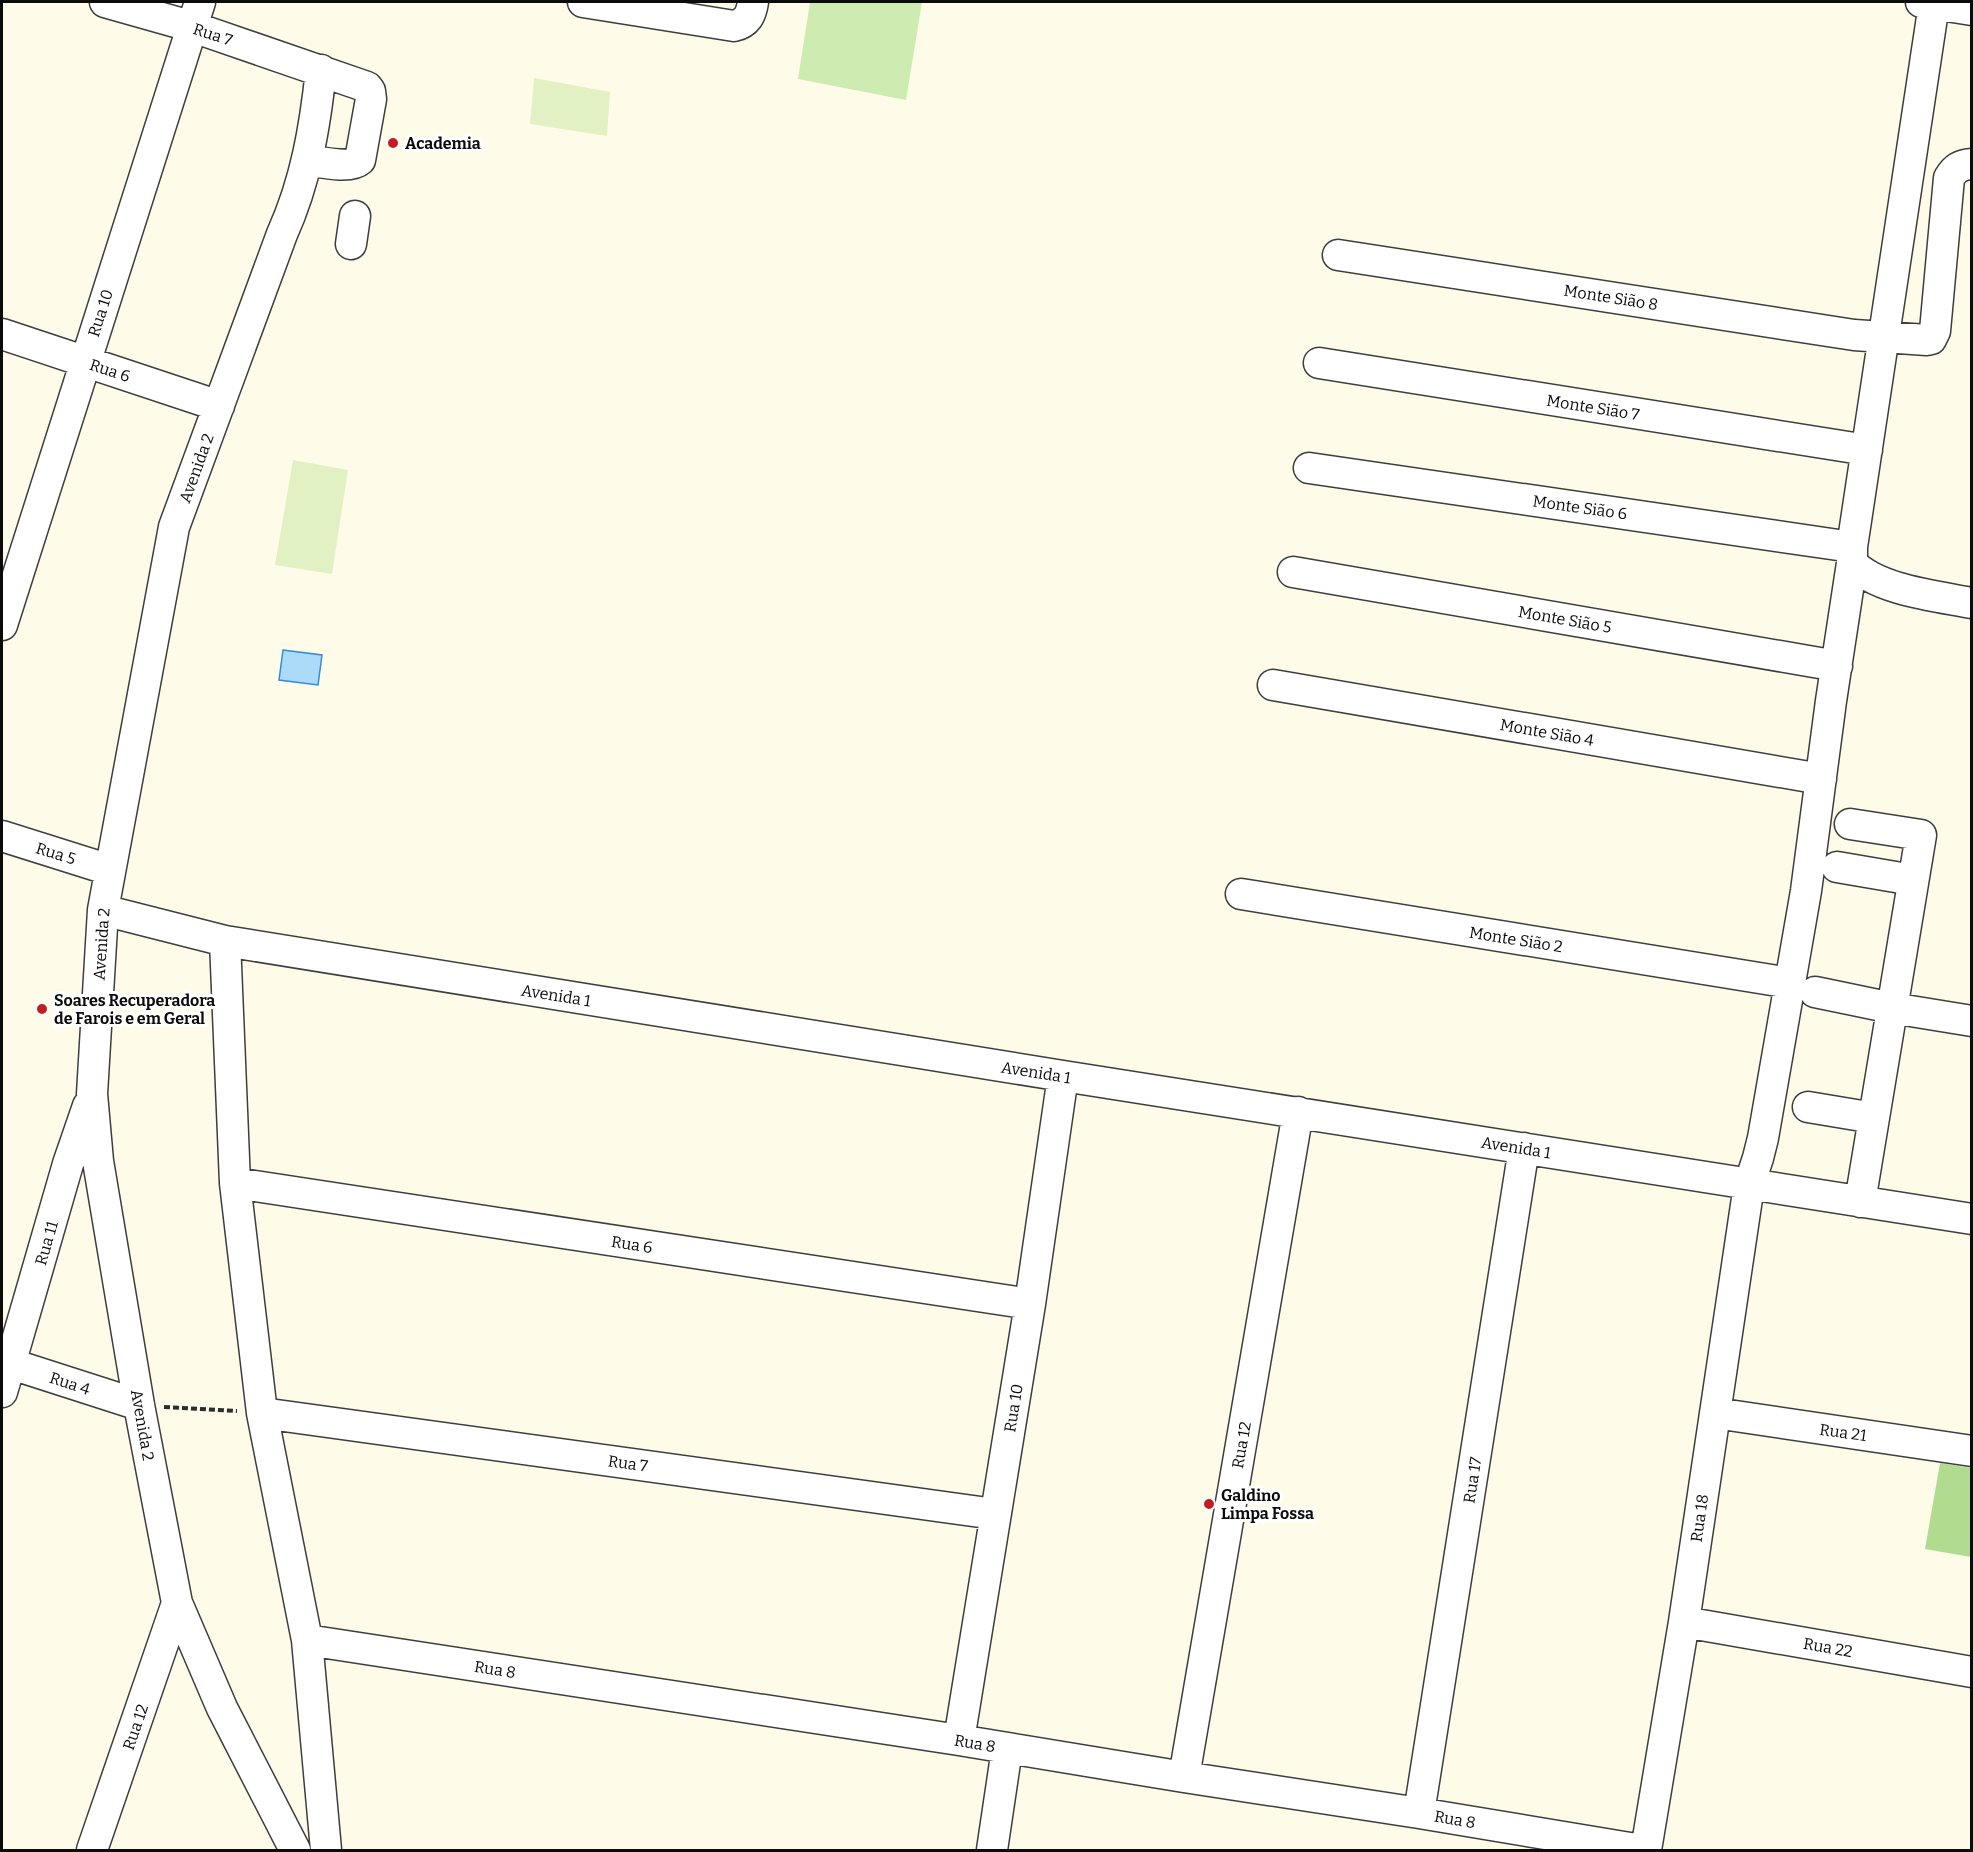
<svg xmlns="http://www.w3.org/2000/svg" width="1973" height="1852" font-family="Bitter,serif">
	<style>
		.green { fill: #ceebb1 }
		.forest { fill: #b1dc90 }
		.pitch { fill: #e1f1c3 }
		.water { fill: #abdbf9; stroke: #2e8fd4; stroke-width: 1.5 }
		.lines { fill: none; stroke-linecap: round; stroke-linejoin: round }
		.minor-casing { stroke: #3e3e3e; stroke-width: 33 }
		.path { stroke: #2d2d2d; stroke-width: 4; stroke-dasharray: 6 3; stroke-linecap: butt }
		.minor { stroke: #fff; stroke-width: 30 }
		.poi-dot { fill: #c11d22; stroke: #fff; stroke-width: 2 }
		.labels { text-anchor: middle; stroke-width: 6; stroke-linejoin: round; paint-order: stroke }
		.street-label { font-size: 16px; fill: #0b0b0b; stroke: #fff }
		.poi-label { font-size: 16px; font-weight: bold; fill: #0b0b0b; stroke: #fff; text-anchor: start }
	</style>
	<rect width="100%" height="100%" fill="#fffbe9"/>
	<path class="green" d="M810,2H922L906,100L798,79Z"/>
	<path class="forest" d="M1940,1463L1971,1468V1557L1925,1549Z"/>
	<path class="pitch" d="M534,78L610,92L607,136L530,124Z
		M293,460L348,470L332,574L275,565Z"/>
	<path class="water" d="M283,650L322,655L318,685L279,680Z"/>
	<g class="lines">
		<defs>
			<path id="minor" d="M105,2L190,26L367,87L370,91L371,99L360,160C350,169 321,162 308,160
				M583,2L734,26C747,23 751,15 753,2
				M1921,2L1972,10
				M1934,4L1852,547V563C1877,590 1936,596 1972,603
				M351,244L355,216
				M1338,255L1854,335L1927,340L1931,339L1935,331L1949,178C1955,168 1960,165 1972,164
				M2,334L219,406
				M1319,363L1867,450
				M1309,468L1852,547
				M1293,572L1837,666
				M2,625L200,2
				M1273,685L1821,779
				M1850,824L1921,835L1860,1202
				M2,836L110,870
				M1837,867L1913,880
				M1241,894L1790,983
				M103,910L225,941L1063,1076L1972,1219
				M225,941L235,1183L262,1413L307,1640L326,1850
				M1815,992L1892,1008L1972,1021
				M1808,1107L1874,1118
				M235,1183L1030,1304
				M2,1361L139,1405
				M2,1392L68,1164L88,1106
				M262,1413L995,1514
				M1715,1413L1972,1451
				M1684,1622L1972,1672
				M307,1640L959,1740L1184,1777L1419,1813L1642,1850
				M959,1740L1030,1304L1063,1076
				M1184,1777L1298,1112
				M1419,1813L1524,1148
				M92,1850L177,1603
				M295,1850L222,1708L177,1603L139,1405L98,1161L92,1094L103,910L174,527L282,234C306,181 315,127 321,70
				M992,1850L1007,1749
				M1646,1850L1684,1622L1749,1185L1758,1158L1763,1138L1806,891L1831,701L1852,563"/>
		</defs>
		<use href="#minor" class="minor-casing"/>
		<path class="path" d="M164,1407L237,1411"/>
		<use href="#minor" class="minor"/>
	</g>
	<g class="poi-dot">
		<circle cx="393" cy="143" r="6"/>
		<circle cx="42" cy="1009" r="6"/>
		<circle cx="1209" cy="1504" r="6"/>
	</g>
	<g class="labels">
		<g class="street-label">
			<text transform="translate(213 34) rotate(18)" y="6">Rua 7</text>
			<text transform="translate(1611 297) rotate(9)" y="6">Monte Sião 8</text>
			<text transform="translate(100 313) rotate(-72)" y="6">Rua 10</text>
			<text transform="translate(110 370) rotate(18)" y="6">Rua 6</text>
			<text transform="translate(1593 407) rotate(9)" y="6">Monte Sião 7</text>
			<text transform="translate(196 468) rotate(-70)" y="6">Avenida 2</text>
			<text transform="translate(1580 507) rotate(8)" y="6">Monte Sião 6</text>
			<text transform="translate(1565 619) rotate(10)" y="6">Monte Sião 5</text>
			<text transform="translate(1547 732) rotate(10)" y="6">Monte Sião 4</text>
			<text transform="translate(56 853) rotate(17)" y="6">Rua 5</text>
			<text transform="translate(1516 939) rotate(9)" y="6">Monte Sião 2</text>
			<text transform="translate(101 944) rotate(-86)" y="6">Avenida 2</text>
			<text transform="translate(556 995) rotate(9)" y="6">Avenida 1</text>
			<text transform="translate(1036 1072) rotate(9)" y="6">Avenida 1</text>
			<text transform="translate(1516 1147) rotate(9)" y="6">Avenida 1</text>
			<text transform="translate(46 1243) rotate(-74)" y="6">Rua 11</text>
			<text transform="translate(632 1244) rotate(9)" y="6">Rua 6</text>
			<text transform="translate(70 1383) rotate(18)" y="6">Rua 4</text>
			<text transform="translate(1013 1408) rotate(-81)" y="6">Rua 10</text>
			<text transform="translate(143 1425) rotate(80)" y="6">Avenida 2</text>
			<text transform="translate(1843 1432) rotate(8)" y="6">Rua 21</text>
			<text transform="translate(1241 1445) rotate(-80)" y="6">Rua 12</text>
			<text transform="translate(628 1463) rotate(8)" y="6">Rua 7</text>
			<text transform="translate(1472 1480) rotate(-81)" y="6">Rua 17</text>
			<text transform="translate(1699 1518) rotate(-82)" y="6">Rua 18</text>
			<text transform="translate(1828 1647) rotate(10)" y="6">Rua 22</text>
			<text transform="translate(495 1669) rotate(9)" y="6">Rua 8</text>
			<text transform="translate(135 1727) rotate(-71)" y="6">Rua 12</text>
			<text transform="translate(975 1743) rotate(10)" y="6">Rua 8</text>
			<text transform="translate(1455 1819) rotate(10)" y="6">Rua 8</text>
		</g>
		<g class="poi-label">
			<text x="405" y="149">Academia</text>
			<text x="54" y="1006">Soares Recuperadora<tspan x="54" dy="18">de Farois e em Geral</tspan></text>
			<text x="1221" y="1501">Galdino<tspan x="1221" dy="18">Limpa Fossa</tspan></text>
		</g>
	</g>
	<rect width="1973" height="1852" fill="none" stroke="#0b0b0b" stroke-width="6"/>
</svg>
